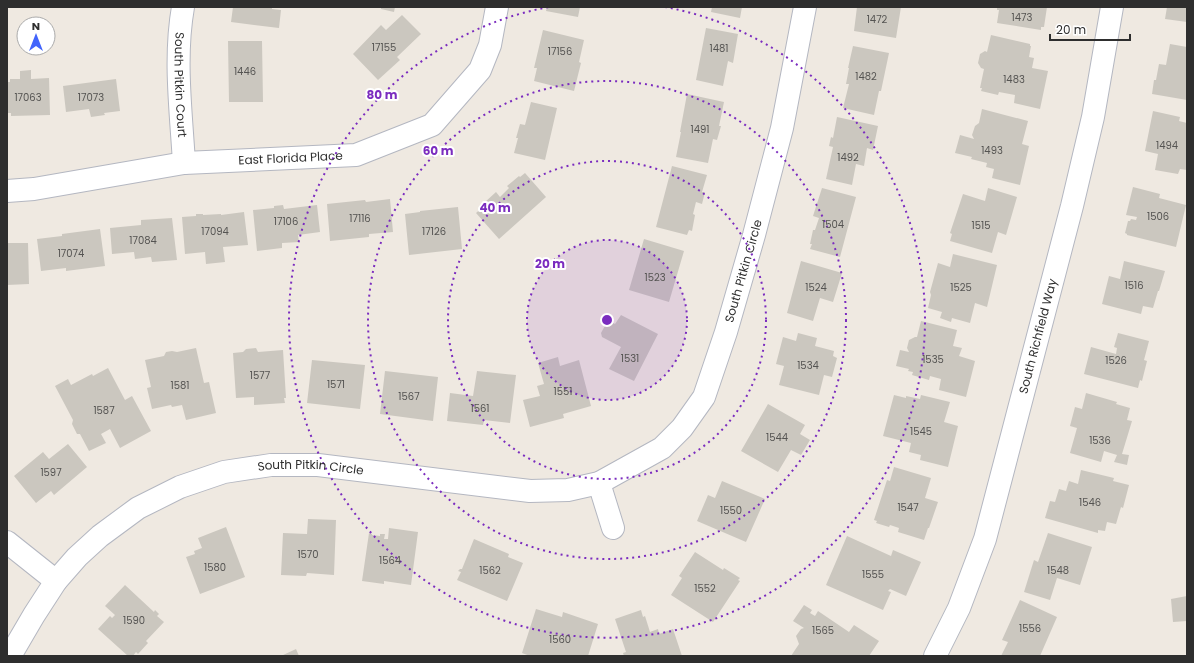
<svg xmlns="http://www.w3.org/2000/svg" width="1194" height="663" font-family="Poppins,sans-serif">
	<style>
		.building { fill: #cbc7bf }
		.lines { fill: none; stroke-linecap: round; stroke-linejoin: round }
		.street-casing { stroke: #b4b7c1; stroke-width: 24 }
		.street { stroke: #fff; stroke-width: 22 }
		.ring { fill: none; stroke: #7b2cbf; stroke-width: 2; stroke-dasharray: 2 4 }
		.labels { text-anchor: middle; stroke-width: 4; stroke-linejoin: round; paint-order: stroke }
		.number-label { font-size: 10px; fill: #555452 }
		.street-label { font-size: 12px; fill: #2e2e2e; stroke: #fff }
		.centre { fill: #7b2cbf; stroke: #fff; stroke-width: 2 }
		.ring-label { font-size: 12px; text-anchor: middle; font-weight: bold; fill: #7b2cbf; stroke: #fff; stroke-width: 4; stroke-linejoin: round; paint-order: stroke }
	</style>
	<rect width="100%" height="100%" fill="#efe9e1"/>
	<path class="building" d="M233,7H272V9L281,10L279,28L231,22Z
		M381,7H395L394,12L381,9Z
		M547,7H580L578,17L546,11Z
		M712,7H742L740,18L711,12Z
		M857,7H901L896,38L854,31Z
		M997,7H1047L1044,27H1041V30L997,23L999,10H997Z
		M1167,7H1187V22L1165,19Z
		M402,15L421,34L397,57L400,60L378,80L353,54L381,25L386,30Z
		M706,28L738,34L733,63L728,61L723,86L696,80Z
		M543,30L584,40L579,62L581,63L574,91L534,81L537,68H534Z
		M991,35L1030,44V46H1031L1029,57L1034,58L1032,68L1048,71L1040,109L1014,103L1015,95L999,92L998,95L981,91L982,88H980L984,69L981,68L978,63L980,54L985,51L987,52Z
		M228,41H262L263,102H229Z
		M1170,44L1187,47V100L1152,94L1154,80H1156L1159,64L1166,65Z
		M853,46L889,53L881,91H879L874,115L843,108L849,84H846L849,68H848Z
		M31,70V79L49,78L50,115L11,116V113H7V82H10V79H20V71Z
		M116,79L120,111L104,113L105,115L91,117L89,109L66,112L63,86Z
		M687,94L724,102L719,126H721L717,140L713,139L708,163L676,157L681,132H680Z
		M531,102L557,108L545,160L514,153L518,138H516L520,124L525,125Z
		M982,109L1028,121L1022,144L1029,146L1020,185L992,178L994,169L986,167L987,163L971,159L972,157L955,153L960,135L974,139L972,135L975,126L979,123Z
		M1153,111L1180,117L1179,121L1187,123V170L1180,169L1178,174L1155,170L1158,154L1145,151Z
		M837,117L878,126L873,150L867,148L864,166L856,164L852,185L826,179L833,147L829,146L831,137L833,138Z
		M672,166L707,175L702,192H705L702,204L696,202L693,214L695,215L692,231L689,230L687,235L656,227Z
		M525,173L546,197L499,239L476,213L486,204L484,203L496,192L500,197L509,188L507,186L519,176L520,177Z
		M1133,187L1160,194L1159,198L1186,205L1176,247L1127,235V234L1125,233L1128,221H1130L1131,219L1136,220L1137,217L1126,215Z
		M822,188L856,197L840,257L810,249L812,244H810L813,230H815L819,218L813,216Z
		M988,188L1017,197L1006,235L998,232L992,253L950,241L952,234L950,233L963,194L985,201Z
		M390,199L393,232L369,234V237L330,241L327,204L365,200L366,202Z
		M283,205L284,209L317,205L320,232L298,235L299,242L282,243V248L257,251L253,210L274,208V206Z
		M458,207L462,249L409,255L405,214L420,212V211Z
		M244,212L248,245L223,247L225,262L206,264L205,252L185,254L182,217L196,216V214H203V215L221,214V215Z
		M172,218L177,260L152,262L151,257L135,259L134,252L112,254L110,228L141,225V220Z
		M100,229L105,266L66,271V268L41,271L37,239L62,236V234Z
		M644,239L684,251L669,302L629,290Z
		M7,243H28L29,284L7,285Z
		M953,254L997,265L987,307L975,303L970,323L952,318L951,322L940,318L942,312L928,308L931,295L930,292L938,263L950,267Z
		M801,261L842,273L833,302L820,298L813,321L787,313Z
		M1124,261L1165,271L1159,291H1158L1153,308L1143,306L1141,314L1102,304L1109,276L1120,279Z
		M621,315L658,334L634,381L609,369L621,347L602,337L601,333L607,322L610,321L615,324Z
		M921,321L957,330L953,346L962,348L959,356L975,361L966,397L939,390L941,379L930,376L929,380L912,375L913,372L908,371L909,369L896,366L900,350L909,352L907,348L909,340L915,337H917Z
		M798,333L817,338L815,346L834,351L833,356L837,358L832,377L824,375L819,395L779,385L784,366L776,364L783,337L796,341Z
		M1118,333L1149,341L1144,360L1147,361L1142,381L1140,380L1138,388L1084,374L1091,347L1116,354L1117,348L1114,347Z
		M196,348L204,383L209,382L216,413L186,420L182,405L172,407L171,405L152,409L147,388L151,387L145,360L164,356L166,352L172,351L177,352Z
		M256,348L258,352L283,350L286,398H284L285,403L254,405V397L236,398L233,353L243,352L246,349Z
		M558,357L560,366L579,360L591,406L563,414L564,418L530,427L523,400L540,396L537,386L544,384L538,363Z
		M312,360L365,365L360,409L307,403Z
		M108,368L125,400L132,396L151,431L120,448L110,429L101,434L106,443L89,451L80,434H77L72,424L73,420L55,386L68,379L71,385L92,374L93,376Z
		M385,371L438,377L433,421L380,414Z
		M477,371L516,375L510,423L484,420L483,425L447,421L450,393L473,396Z
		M1086,393L1117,402L1116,404L1130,408L1127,420L1132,421L1122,454L1129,455L1127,465L1114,462L1117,455L1104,451L1101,462L1070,453L1077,428L1070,426L1075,407L1082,409Z
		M894,395L906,398V396L920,399L921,395L950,402L944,422L958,426L948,467L920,460L921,455L909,452L911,443L883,436Z
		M768,404L805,425L800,434L810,440L801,455L791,450L778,472L741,451Z
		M68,444L87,467L54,495L51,491L36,503L14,476L43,452L49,459Z
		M894,467L931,478L925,498L938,502L929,528H928L924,540L898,532L899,528L890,525L889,527L876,523L877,521L874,520L887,480L890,481Z
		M1081,470L1114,478L1113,481L1129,485L1123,508L1121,507L1116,524L1107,522L1105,531L1098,530V533L1045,518L1050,501L1055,502L1059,489L1066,491L1069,481L1078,484Z
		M722,481L765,499L746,542L697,521L708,495L715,498Z
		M308,519L336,520L334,575L307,573L306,576L281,575L283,533L307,534Z
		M226,527L245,577L200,594L186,557L195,554L194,551L202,548L198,538Z
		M389,528L418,532L411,585L384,581V584L362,581L369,533L372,534V535L380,536V534H385L384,539H388Z
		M1048,533L1092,547L1080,585L1057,578L1050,600L1024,592L1034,560L1038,562Z
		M847,536L891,556L893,550L921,562L906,596L890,589L888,591L891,592L883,610L826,585Z
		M474,539L509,554L508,557L523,563L507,601L457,580L461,572L458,571L460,569H462Z
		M695,552L723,570L724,568L740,578L738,580L740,581L713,622L671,595L682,578L679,576Z
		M125,585L154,612L155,610L159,614L157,616L164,622L146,641L148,643L138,654L136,652L133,656H128L98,629L110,616L112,618L115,615L105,606Z
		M1187,596V621L1173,622L1171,599Z
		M1020,600L1057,617L1040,656H1001L1008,642L1002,640Z
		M804,605L812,610L810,613L815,616L818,611L849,632L854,625L879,641L869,656H791L799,644L796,636L801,629L804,628L793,621Z
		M536,609L562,617L563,612L598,624L588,656H530L522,653Z
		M641,610L643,617L645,616L650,632L658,629L659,634L673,629L682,656H624L623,653L626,652L615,619Z
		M296,649L299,656H281Z"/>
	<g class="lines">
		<defs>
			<g id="street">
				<path id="s1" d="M183,7C174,58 181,111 184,163"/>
				<path id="s2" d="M7,191L34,189L184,163L356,155L432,125L480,70L490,45L497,7"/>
				<path d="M599,483L613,528"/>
				<path d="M7,542L56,581"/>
				<path id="s3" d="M10,656L34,615L56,581L77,557L100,536L138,508L180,487L224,472L271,465H318L530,491L568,490L599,483L662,448L682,428L704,397L726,332L754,235L782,128L805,7"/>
				<path id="s4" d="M935,656L959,608L985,539L1072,206L1093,117L1112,7"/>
			</g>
		</defs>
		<use href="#street" class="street-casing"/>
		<use href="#street" class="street"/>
	</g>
	<circle cx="607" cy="320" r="80" fill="#7b2cbf" fill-opacity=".12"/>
	<g class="ring">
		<circle cx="607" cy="320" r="80"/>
		<circle cx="607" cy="320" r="159"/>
		<circle cx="607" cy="320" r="239"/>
		<path d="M665 7A318 318 0 1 1 549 7"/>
	</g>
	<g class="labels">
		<g class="number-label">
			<text x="1022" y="21">1473</text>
			<text x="877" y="23">1472</text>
			<text x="384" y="51">17155</text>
			<text x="719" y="52">1481</text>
			<text x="560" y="55">17156</text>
			<text x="245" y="75">1446</text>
			<text x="866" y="80">1482</text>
			<text x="1014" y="83">1483</text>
			<text x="28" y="101">17063</text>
			<text x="91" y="101">17073</text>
			<text x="700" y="133">1491</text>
			<text x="1167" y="149">1494</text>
			<text x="992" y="154">1493</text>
			<text x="848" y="161">1492</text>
			<text x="1158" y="220">1506</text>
			<text x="360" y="222">17116</text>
			<text x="286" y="225">17106</text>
			<text x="833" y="228">1504</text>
			<text x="981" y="229">1515</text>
			<text x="215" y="235">17094</text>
			<text x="434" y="235">17126</text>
			<text x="143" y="244">17084</text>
			<text x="71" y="257">17074</text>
			<text x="655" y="281">1523</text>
			<text x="1134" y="289">1516</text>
			<text x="816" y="291">1524</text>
			<text x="961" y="291">1525</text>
			<text x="630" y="362">1531</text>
			<text x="933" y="363">1535</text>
			<text x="1116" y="364">1526</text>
			<text x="808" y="369">1534</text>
			<text x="260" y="379">1577</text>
			<text x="336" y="388">1571</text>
			<text x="180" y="389">1581</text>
			<text x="563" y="395">1551</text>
			<text x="409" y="400">1567</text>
			<text x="480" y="412">1561</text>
			<text x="104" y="414">1587</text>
			<text x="921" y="435">1545</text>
			<text x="777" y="441">1544</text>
			<text x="1100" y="444">1536</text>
			<text x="51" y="476">1597</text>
			<text x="1090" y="506">1546</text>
			<text x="908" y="511">1547</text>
			<text x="731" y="514">1550</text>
			<text x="308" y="558">1570</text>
			<text x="390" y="564">1564</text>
			<text x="215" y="571">1580</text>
			<text x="490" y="574">1562</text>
			<text x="1058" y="574">1548</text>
			<text x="873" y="578">1555</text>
			<text x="705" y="592">1552</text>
			<text x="134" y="624">1590</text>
			<text x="1030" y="632">1556</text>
			<text x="823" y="634">1565</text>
			<text x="560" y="643">1560</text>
		</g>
		<g class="street-label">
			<text dy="4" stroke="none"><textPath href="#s1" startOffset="78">South Pitkin Court</textPath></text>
			<text dy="4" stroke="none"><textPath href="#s2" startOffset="286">East Florida Place</textPath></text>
			<text dy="4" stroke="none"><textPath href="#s3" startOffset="940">South Pitkin Circle</textPath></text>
			<text dy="4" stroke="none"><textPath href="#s4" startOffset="337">South Richfield Way</textPath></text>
			<text dy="4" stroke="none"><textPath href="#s3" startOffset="379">South Pitkin Circle</textPath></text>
		</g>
	</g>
	<circle cx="607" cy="320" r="6" class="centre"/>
	<g class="ring-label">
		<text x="382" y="99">80 m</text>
		<text x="438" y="155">60 m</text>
		<text x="495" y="212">40 m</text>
		<text x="550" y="268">20 m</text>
	</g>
	<rect width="1194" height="663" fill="none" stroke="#2e2e2e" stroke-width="16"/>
	<g transform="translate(36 36)"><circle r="19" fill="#ffffff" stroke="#ababab"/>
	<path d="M0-3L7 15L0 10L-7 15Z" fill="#4264fb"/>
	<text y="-6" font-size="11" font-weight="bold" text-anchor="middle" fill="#2e2e2e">N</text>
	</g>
	<path d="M1050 34v6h80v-6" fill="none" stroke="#2e2e2e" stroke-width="2"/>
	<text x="1056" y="34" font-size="12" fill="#2e2e2e" stroke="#ffffff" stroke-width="3" paint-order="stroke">20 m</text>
</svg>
